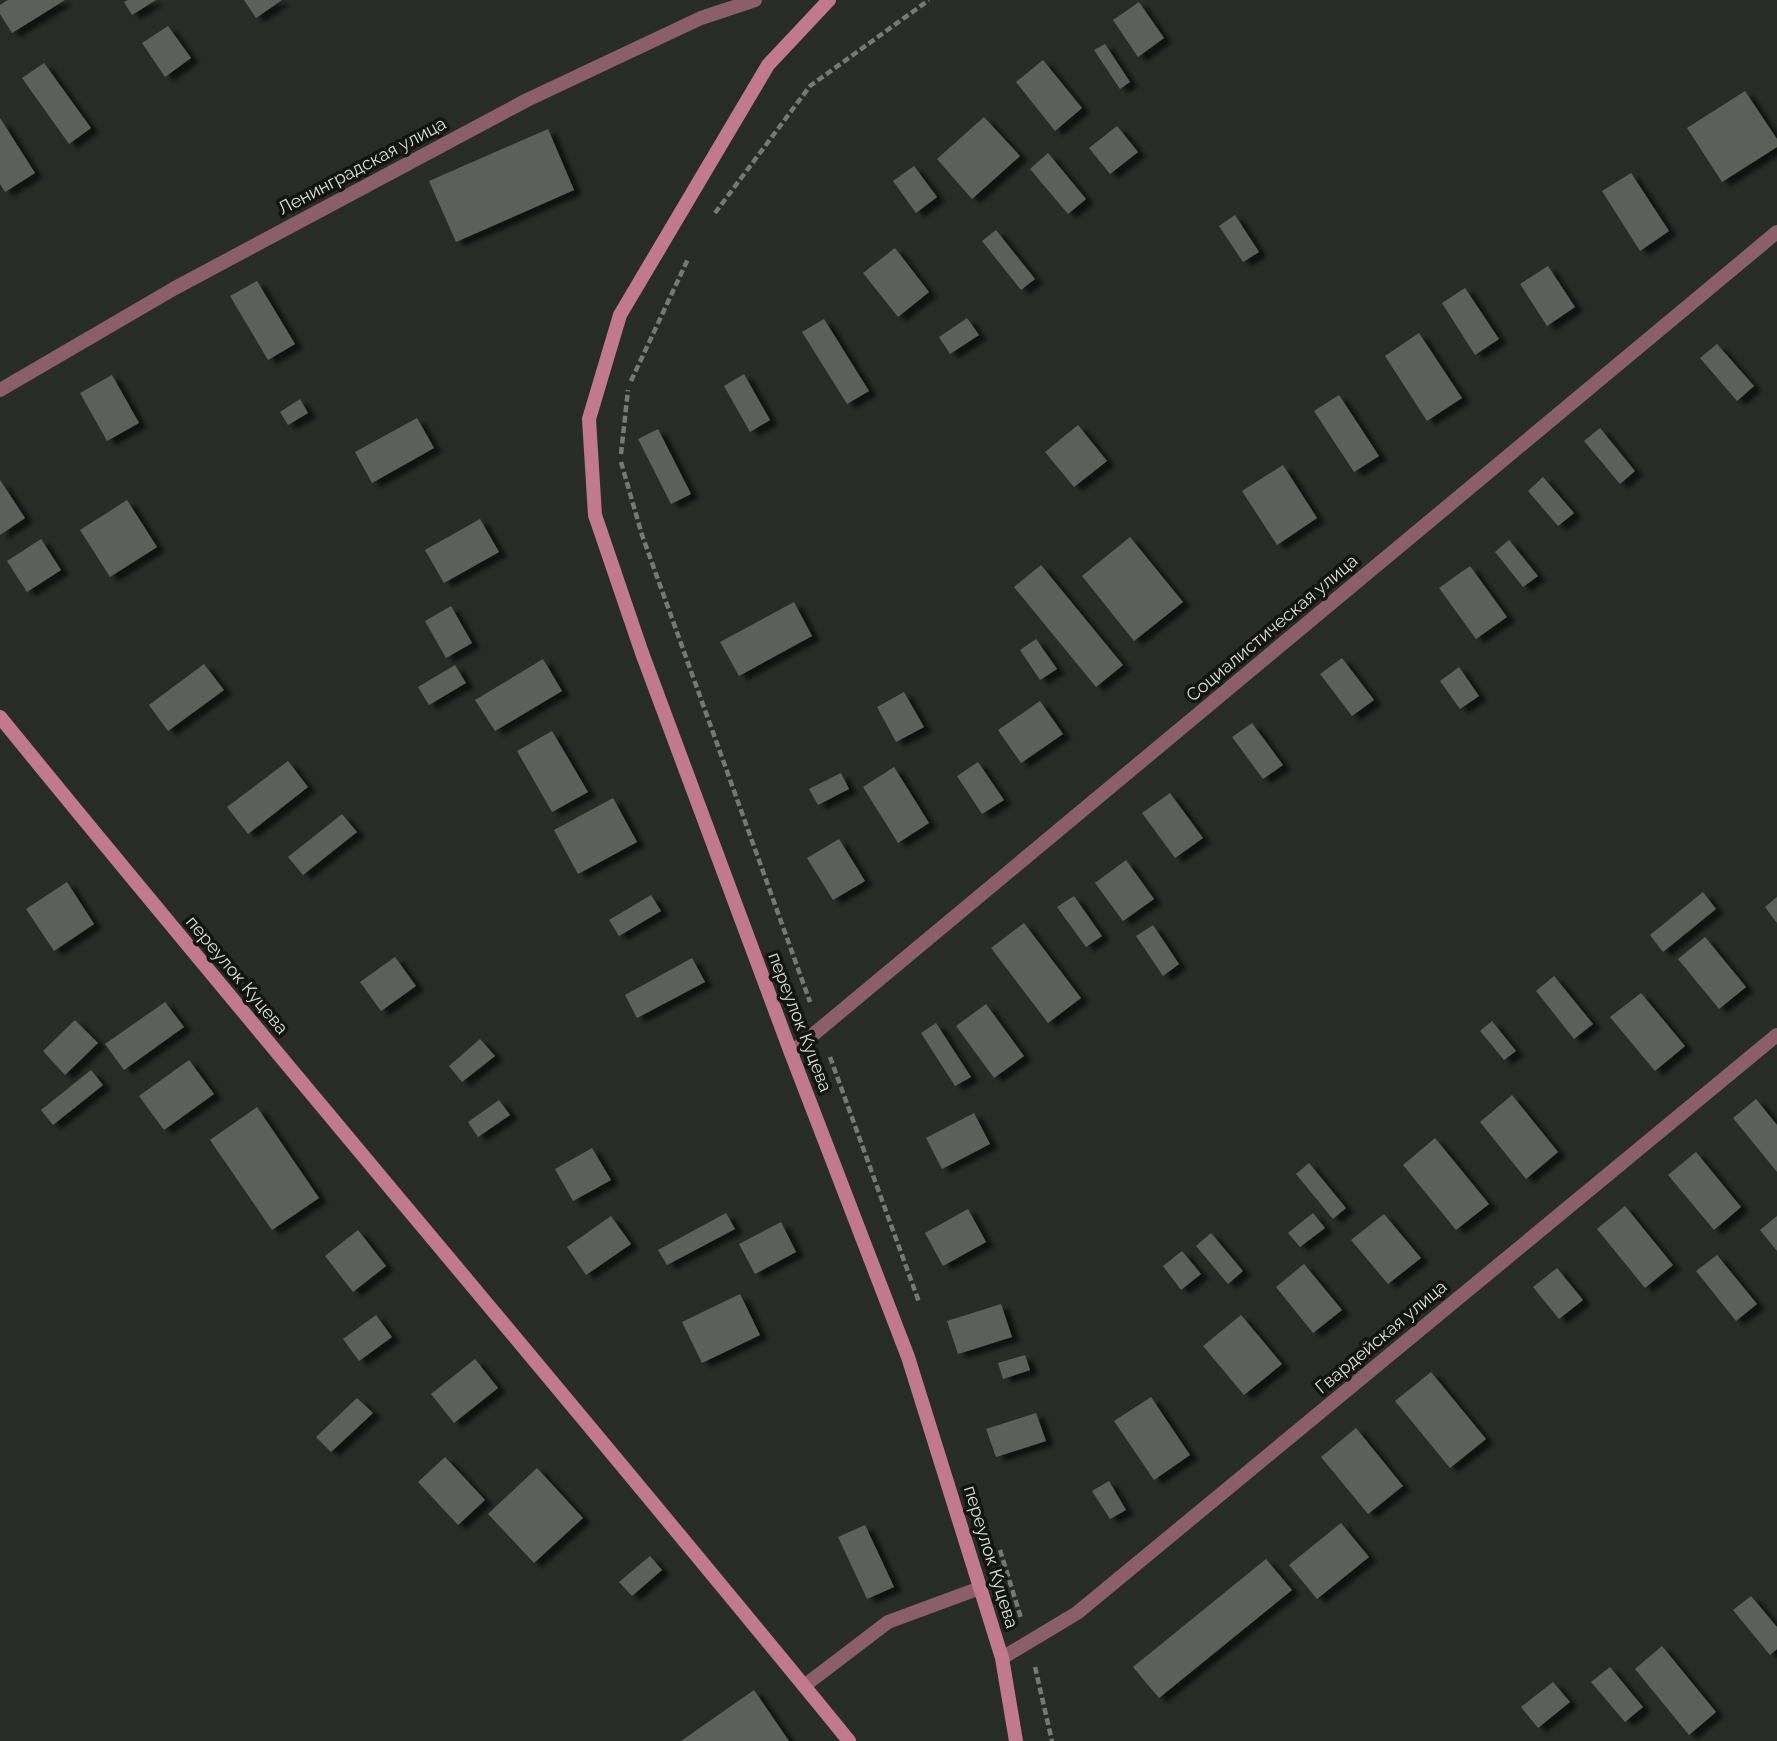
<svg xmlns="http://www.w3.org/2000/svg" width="1777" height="1741" font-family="Raleway,sans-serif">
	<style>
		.building { fill: #5b605d; filter: url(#shadow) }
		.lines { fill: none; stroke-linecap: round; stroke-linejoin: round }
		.path { stroke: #747976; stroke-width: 4.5; stroke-dasharray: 7 3.5; stroke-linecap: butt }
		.lane { stroke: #8a5e6b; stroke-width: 14 }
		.street { stroke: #8a5e6b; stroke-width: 14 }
		.secondary { stroke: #c0798f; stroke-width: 14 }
		.labels { text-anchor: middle; stroke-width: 7; stroke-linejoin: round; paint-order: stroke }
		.street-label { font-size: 18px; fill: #d9dddb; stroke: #121412 }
	</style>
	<defs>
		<filter id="shadow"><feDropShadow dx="8" dy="4.5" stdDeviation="2" flood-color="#0009"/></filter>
	</defs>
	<rect width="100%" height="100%" fill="#272c29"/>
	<path class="building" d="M8,0H65L12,33L0,14V5Z
		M128,0H156L132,15L124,2Z
		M244,0H282L256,18Z
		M1139,2L1164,38L1138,57L1113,20Z
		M168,26L191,58L165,77L142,43Z
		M1105,44L1130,82L1120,89L1094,50Z
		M1043,60L1082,108L1055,131L1016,82Z
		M44,63L91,128L69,144L22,78Z
		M1745,91L1777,139V147L1722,182L1687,128Z
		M984,117L1020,156L972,199L937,159Z
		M0,118L35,173L5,192L0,184Z
		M1117,126L1138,152L1110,174L1089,148Z
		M548,129L574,190L456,242L429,181Z
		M1048,153L1086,199L1068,214L1030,169Z
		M914,166L937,197L916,213L893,181Z
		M1631,173L1669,231L1640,251L1602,191Z
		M1235,215L1259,252L1243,262L1219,226Z
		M996,230L1035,279L1021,290L982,241Z
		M895,248L929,292L898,317L863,273Z
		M1548,266L1575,307L1547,326L1520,284Z
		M257,281L295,344L268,360L230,296Z
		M1465,288L1499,339L1475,355L1442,303Z
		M967,318L979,335L950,354L939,337Z
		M824,319L869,391L847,404L802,332Z
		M1419,333L1462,398L1427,421L1385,356Z
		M1717,344L1754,386L1737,401L1700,358Z
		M744,374L770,420L750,432L724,386Z
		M112,375L139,423L107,441L80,393Z
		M1339,395L1379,456L1354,472L1314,411Z
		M300,399L308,413L288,425L280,412Z
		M417,418L434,448L372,483L355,452Z
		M1078,425L1107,461L1074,487L1045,452Z
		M1600,428L1635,471L1620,484L1584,441Z
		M658,429L691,494L671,504L638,439Z
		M1283,465L1317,518L1277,545L1242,491Z
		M1543,477L1574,513L1558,526L1528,491Z
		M0,480L25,518L0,535Z
		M127,500L157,547L110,577L80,530Z
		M480,519L499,552L444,583L425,550Z
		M1130,537L1183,602L1134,641L1082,576Z
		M41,539L61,570L27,592L7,561Z
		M1509,540L1538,576L1523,587L1495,552Z
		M1041,565L1123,665L1096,687L1014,587Z
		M1470,566L1507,617L1476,639L1439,588Z
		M794,602L812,636L739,676L720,642Z
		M451,606L472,643L446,658L425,621Z
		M1036,639L1057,669L1040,680L1020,650Z
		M1342,658L1374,700L1352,716L1320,674Z
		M543,659L562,691L495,731L475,700Z
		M204,664L224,690L168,731L149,705Z
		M455,665L466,683L429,705L418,687Z
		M1459,667L1479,696L1460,709L1440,681Z
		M904,692L924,727L896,742L877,707Z
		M1040,701L1063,734L1021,763L998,730Z
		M1252,723L1283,765L1263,779L1232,737Z
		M552,731L588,792L552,812L517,751Z
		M288,761L308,787L248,834L227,807Z
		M978,762L1004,800L982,814L957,776Z
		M894,767L929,823L898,843L863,787Z
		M841,773L849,789L818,805L809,789Z
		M1170,793L1203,838L1175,858L1142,813Z
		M613,798L637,842L578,874L554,830Z
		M342,814L357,832L303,875L288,857Z
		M839,839L865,881L833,900L807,858Z
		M1126,860L1154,899L1123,921L1095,883Z
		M67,882L94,924L54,951L26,909Z
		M1703,892L1716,909L1663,952L1650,935Z
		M651,895L661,911L619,936L609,920Z
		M1074,896L1102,936L1086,947L1057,907Z
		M1777,897V923L1765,907Z
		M1024,923L1081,998L1048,1023L991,948Z
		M1153,925L1179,964L1163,976L1136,936Z
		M1705,937L1746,987L1719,1009L1678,959Z
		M395,957L416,986L381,1011L360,982Z
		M692,958L705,982L637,1018L625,995Z
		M1554,976L1593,1024L1574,1039L1536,991Z
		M1641,993L1685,1046L1655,1071L1610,1017Z
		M165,1002L184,1027L124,1070L105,1044Z
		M986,1004L1024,1056L994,1078L956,1026Z
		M75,1020L98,1043L65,1075L43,1051Z
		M1492,1021L1516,1051L1504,1060L1480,1031Z
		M936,1023L971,1077L955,1086L921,1033Z
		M480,1039L495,1056L462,1082L449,1066Z
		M189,1060L214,1094L164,1130L139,1096Z
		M91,1070L103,1085L53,1125L41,1110Z
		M1512,1095L1558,1152L1526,1179L1480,1122Z
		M1756,1099L1777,1125V1172L1733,1118Z
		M499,1100L510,1115L478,1137L468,1122Z
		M257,1107L319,1198L272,1230L210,1140Z
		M974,1113L990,1144L942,1169L926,1138Z
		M1435,1138L1489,1204L1456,1230L1403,1165Z
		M592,1148L611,1180L573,1201L555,1169Z
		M1696,1152L1741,1207L1714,1230L1668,1175Z
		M1309,1163L1346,1208L1333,1219L1296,1174Z
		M1625,1206L1673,1265L1645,1288L1597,1229Z
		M968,1209L986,1242L943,1266L925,1233Z
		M726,1213L735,1229L667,1265L658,1250Z
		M1313,1213L1325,1228L1300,1247L1288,1233Z
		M1384,1214L1421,1258L1388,1284L1351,1240Z
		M611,1216L631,1244L586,1275L567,1247Z
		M1777,1216V1251L1760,1230Z
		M781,1222L796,1252L755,1274L739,1244Z
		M358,1230L386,1266L353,1292L325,1256Z
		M1211,1233L1243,1271L1228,1284L1196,1246Z
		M1182,1251L1201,1274L1181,1290L1163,1266Z
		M1717,1255L1757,1304L1736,1321L1696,1271Z
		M1304,1264L1342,1310L1313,1333L1276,1287Z
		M1557,1268L1583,1300L1559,1319L1533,1287Z
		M740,1294L760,1335L702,1363L682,1322Z
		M1001,1304L1012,1337L958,1354L947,1321Z
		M376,1315L392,1337L359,1361L343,1339Z
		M1241,1315L1282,1364L1244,1395L1203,1346Z
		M1025,1355L1030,1370L1003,1379L998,1363Z
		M475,1359L498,1388L454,1423L431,1394Z
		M1431,1372L1486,1439L1450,1468L1395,1401Z
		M1151,1397L1190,1455L1154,1480L1114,1421Z
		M357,1398L373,1413L331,1452L316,1437Z
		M1036,1413L1046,1441L996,1457L986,1429Z
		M1356,1428L1403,1486L1368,1514L1321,1457Z
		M445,1457L485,1500L458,1525L418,1482Z
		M537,1468L583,1518L534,1563L488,1514Z
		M1109,1481L1126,1510L1110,1519L1092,1491Z
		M1341,1523L1369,1557L1317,1599L1289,1565Z
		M865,1525L894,1587L867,1599L838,1537Z
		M650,1556L662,1570L632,1596L619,1582Z
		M1266,1559L1292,1590L1159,1698L1133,1667Z
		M1751,1596L1777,1627V1649L1770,1655L1733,1610Z
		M1662,1646L1716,1712L1689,1735L1635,1669Z
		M1610,1667L1643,1707L1625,1722L1591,1682Z
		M1553,1682L1570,1702L1538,1728L1521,1707Z
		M754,1690L789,1741H681Z"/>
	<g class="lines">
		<path class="path" d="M715,213L810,86L929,0
			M631,381L688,259
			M621,454L628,390
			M621,462L642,535L810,1002
			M830,1057L919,1302
			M1000,1550L1021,1618
			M1035,1667L1052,1741"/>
		<path class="lane" d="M804,1686L888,1622L980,1588"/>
		<path class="street" d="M0,390L175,288L527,100L701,18L755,0
			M791,1053L1777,232
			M1002,1658L1077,1613L1777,1035"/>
		<path class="secondary" d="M829,0L768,65L620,315L589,419L595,515L642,653L791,1053L908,1357L1002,1658L1016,1741
			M0,717C280,1061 569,1397 849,1741"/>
	</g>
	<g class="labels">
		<g class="street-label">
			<text transform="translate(362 166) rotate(-28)" y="6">Ленинградская улица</text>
			<text transform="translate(1272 628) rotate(-40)" y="6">Социалистическая улица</text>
			<text transform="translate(237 975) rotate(50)" y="6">переулок Куцева</text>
			<text transform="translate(800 1022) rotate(69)" y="6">переулок Куцева</text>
			<text transform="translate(1381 1337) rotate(-40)" y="6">Гвардейская улица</text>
			<text transform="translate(991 1557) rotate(73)" y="6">переулок Куцева</text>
		</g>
	</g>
</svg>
